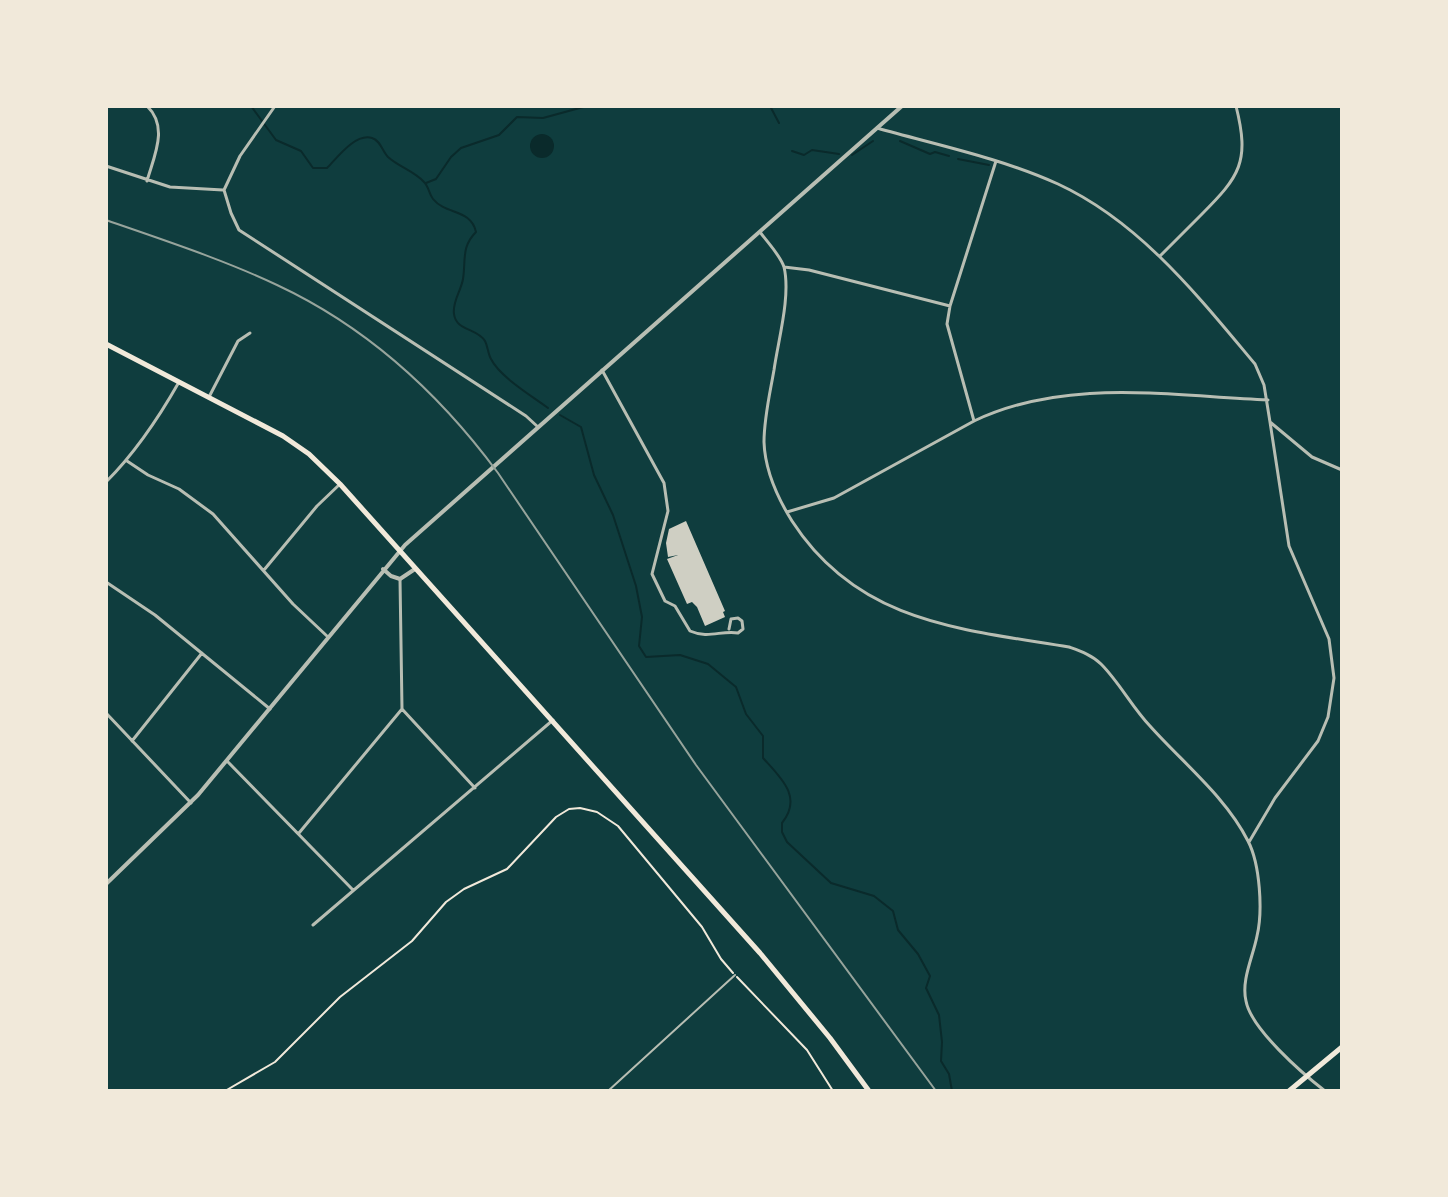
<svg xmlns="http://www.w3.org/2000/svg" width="1448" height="1197" font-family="'Exo 2',sans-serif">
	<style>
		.water { fill: #0a2a2b }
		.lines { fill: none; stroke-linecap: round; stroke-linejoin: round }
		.stream { stroke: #0a2a2b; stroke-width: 2 }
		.building { fill: #cfcfc3 }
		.path { stroke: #f1e9da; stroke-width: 2 }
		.service { stroke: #b8beb3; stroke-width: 2 }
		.minor { stroke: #b8beb3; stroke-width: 3 }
		.tertiary { stroke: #b8beb3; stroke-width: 4 }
		.secondary { stroke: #f1e9da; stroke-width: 5 }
		.primary { stroke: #f1e9da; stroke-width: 5 }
		.tram { stroke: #97a49c; stroke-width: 2 }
	</style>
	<rect width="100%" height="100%" fill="#0f3d3e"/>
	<path class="water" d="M530 146a12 12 0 1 1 24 0a12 12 0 1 1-24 0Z"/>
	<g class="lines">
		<path class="stream" d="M251,106L276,140L301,151L313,168H327C337,158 355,133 372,138C381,141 382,151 388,157C399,167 414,171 424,182C429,187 429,194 433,199C446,215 471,209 476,232C461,247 466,260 463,279C461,291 452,302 454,314C456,331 477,328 485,341C488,347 488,354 491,359C500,377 532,396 548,408
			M770,106L779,123
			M900,141L930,154L935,152L949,156
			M792,151L804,155L812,150L839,154
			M852,155L873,141
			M958,159L989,165
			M426,183L436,179L451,157L461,148L499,135L517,117L543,118L587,106
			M560,415L581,427L594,475L613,515L636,586L642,617L639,646L646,657L680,655L708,664L736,687L746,714L763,736V758C781,778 803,797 782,823V832L787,842L831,883L874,896L893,911L898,930L918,954L930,976L926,988L939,1015L942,1042L941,1061L949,1074L952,1091"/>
	</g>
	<path class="building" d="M686,521L725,611L723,612L725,617L705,626L697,607L692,602L687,604L667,559L678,555L668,557L666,543L669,529Z"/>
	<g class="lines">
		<path class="path" d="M737,977L807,1050L833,1091
			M225,1091L275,1062L340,997L412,941L446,902L464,889L507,869L556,817L569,809L580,808L597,812L618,826L702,927L721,959L733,973"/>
		<path class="service" d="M608,1091L735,975"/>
		<path class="minor" d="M275,106L240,156L224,190L231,213L239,230L526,416L538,427
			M877,128C937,145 1001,158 1058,184C1140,222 1198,296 1255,364L1264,385L1270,422L1312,457L1342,470
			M106,166L170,187L223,190
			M147,181C154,156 169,127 147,106
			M760,232C768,243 780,255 784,267C791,296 778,341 774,370C770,393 764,418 764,442C765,471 777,497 792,521C858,623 960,629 1069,647C1080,651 1092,655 1101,664C1119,682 1132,707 1150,726C1182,762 1226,797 1248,841C1260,864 1263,911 1257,936C1253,957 1241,980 1246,1001C1251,1029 1303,1074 1325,1091
			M1161,255C1175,241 1188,228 1201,215C1240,176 1250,162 1236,106
			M784,267L809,270L950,306
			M602,370L664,483L668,511L652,574L665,601L675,606L690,631C708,639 722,630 738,633L743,629L742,621L738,618L731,619L729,629
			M209,397L238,341L250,333
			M974,421L947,324L950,306L996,161
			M127,461L148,475L179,489L213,514L293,604L328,637
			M106,482C136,452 158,419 179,382
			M787,512L834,498L974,421C1067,377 1168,396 1268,400
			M264,570L317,506L340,484
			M106,582L155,615L270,709
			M402,709L475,788
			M106,713L191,803
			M132,741L202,653
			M227,761L353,890
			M299,833L402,709L400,579
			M1249,842L1275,798L1318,741L1328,717L1334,678L1329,639L1289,546L1270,422
			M313,925L553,720"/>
		<path class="tertiary" d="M383,569L391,576L400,579L415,569
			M106,884L198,795L405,545L902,106"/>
		<path class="secondary" d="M1289,1091L1342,1047"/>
		<path class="primary" d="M106,344L283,436L309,454L340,484L760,953L830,1038L869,1091"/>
		<path class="tram" d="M106,220C163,240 222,259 277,285C367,327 439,393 498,473L696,765L936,1091"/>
	</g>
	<rect width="1448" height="1197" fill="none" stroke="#f1e9da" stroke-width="216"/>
</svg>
